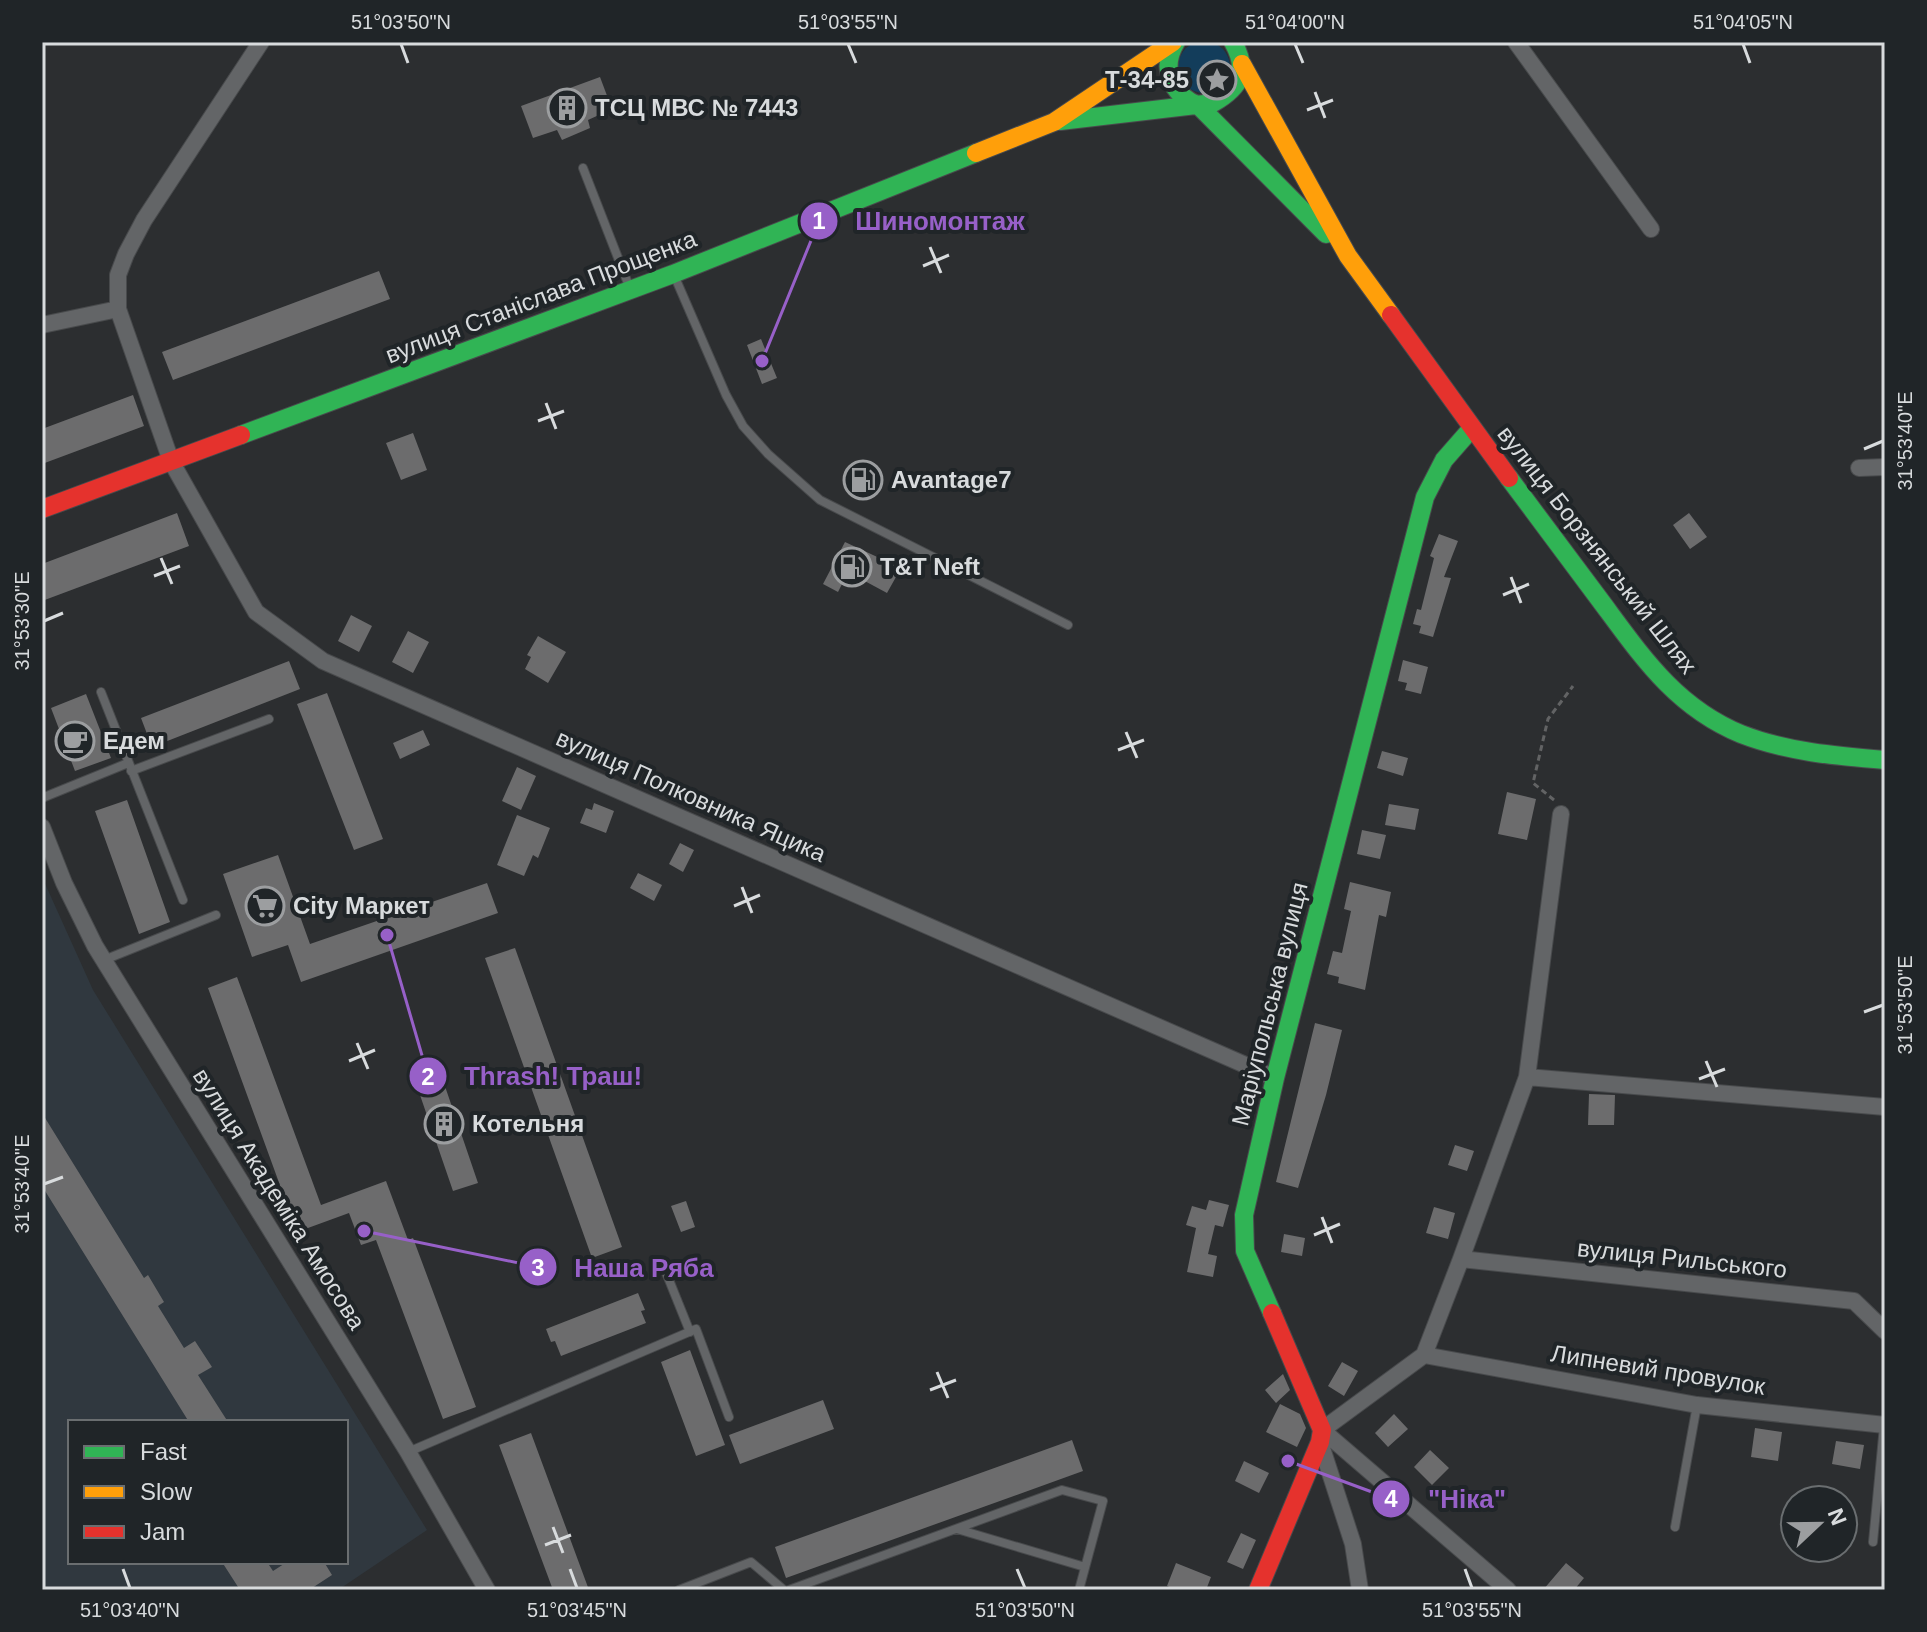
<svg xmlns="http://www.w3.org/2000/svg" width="1927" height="1632" font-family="Helvetica,sans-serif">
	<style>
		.built { fill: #30383f; fill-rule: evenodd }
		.green { fill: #133d5b }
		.building { fill: #6c6c6d }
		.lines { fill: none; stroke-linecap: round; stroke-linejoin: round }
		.lane-casing { stroke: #484a4c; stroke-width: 10 }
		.street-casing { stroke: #484a4c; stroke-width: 18 }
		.fast-casing { stroke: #484a4c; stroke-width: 20 }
		.slow-casing { stroke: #484a4c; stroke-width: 20 }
		.jam-casing { stroke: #484a4c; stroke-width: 20 }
		.path { stroke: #626364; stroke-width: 3; stroke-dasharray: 6 4; stroke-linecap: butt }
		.lane { stroke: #636567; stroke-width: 8 }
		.street { stroke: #636567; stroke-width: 16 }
		.fast { stroke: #30b455; stroke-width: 18 }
		.slow { stroke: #ff9f0a; stroke-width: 18 }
		.jam { stroke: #e5322d; stroke-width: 18 }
		.ticks { fill: none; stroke: #d8dbdd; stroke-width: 3 }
		.labels { text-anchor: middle; stroke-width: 8; stroke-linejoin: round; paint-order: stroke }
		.poi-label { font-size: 24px; font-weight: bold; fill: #d8dbdd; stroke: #202528; text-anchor: start }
		.street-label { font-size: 24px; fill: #d8dbdd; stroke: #202528 }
		.leader { fill: none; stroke: #9760c8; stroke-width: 3 }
		.callout-dot { fill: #9760c8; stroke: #202528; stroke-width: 3 }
		.mark-label { font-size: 24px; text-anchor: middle; font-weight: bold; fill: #fff }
		.callout-label { font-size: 26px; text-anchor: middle; font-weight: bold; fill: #9760c8; stroke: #202528; stroke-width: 8; stroke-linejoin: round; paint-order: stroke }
		.neatline { fill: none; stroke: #d8dbdd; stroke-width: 3 }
		.ticks-label { font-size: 20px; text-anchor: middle; fill: #d8dbdd }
	</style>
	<rect width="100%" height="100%" fill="#2c2e30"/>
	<path class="built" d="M42,877L93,990L427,1530L338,1590H42ZM70,1422H346V1562H70Z"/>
	<path class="green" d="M1178 67a26 26 0 1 1 52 0a26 26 0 1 1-52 0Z"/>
	<path class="building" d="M600,77L612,109L588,120L590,128L562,140L557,130L533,138L521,106Z
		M379,271L390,299L173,380L162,352Z
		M761,339L777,378L762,384L747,345Z
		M133,395L144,426L42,464V429Z
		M413,433L427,470L401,480L386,443Z
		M177,513L189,546L42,601V564Z
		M1689,513L1707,537L1690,549L1673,525Z
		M1439,534L1458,541L1444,577L1451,578L1433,637L1419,633L1421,626L1413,624L1417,609L1421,610L1434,558L1430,556Z
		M845,542L901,568L887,593L848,572L838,592L823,584Z
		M351,615L372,626L359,652L338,641Z
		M408,631L429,642L413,673L392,662Z
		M538,636L566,652L548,683L525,669L531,657L527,655Z
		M1403,660L1428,667L1421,694L1405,690L1407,683L1398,681Z
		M289,661L300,689L152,747L141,718Z
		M327,693L383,839L354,850L297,704Z
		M86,694L111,758L75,771L51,708Z
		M423,730L430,745L400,759L393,743Z
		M1382,751L1408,758L1403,776L1377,768Z
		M517,767L536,776L521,810L502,801Z
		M1507,792L1536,799L1527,840L1498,834Z
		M127,800L170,922L139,934L95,811Z
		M594,803L614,811L606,833L580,823L586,808L592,810Z
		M1389,804L1419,809L1415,830L1385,825Z
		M517,815L550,828L538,858L533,855L524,876L497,865Z
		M1362,830L1386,835L1380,859L1357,854Z
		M680,843L694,850L683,872L669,864Z
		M278,855L310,944L487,883L498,913L301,982L288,945L252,957L223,874Z
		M638,873L662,885L654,901L630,888Z
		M1350,882L1391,892L1386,917L1379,915L1365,990L1338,983L1339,977L1327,974L1333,951L1342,953L1351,911L1344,909Z
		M515,948L622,1247L592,1258L485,958Z
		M237,977L321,1205L386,1181L408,1240L413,1238L476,1407L443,1419L376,1240L361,1245L349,1213L297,1232L208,988Z
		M1315,1023L1342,1030L1326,1095L1298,1188L1276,1182Z
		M435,1057L478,1183L453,1191L410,1066Z
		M1589,1094L1615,1095L1614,1125H1588Z
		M42,1113L144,1278L148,1275L164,1302L158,1306L184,1348L195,1341L212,1367L198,1375L228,1422H189L42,1186Z
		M1455,1145L1474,1151L1467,1171L1448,1165Z
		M1209,1200L1229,1205L1223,1227L1215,1225L1208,1254L1217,1256L1213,1277L1187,1272L1196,1228L1186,1225L1192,1206L1206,1210Z
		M686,1201L695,1227L681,1232L671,1206Z
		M1434,1207L1455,1213L1448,1239L1426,1233Z
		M1284,1234L1305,1238L1302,1256L1281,1252Z
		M638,1293L645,1310L641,1311L646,1323L561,1356L555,1341L551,1342L546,1329Z
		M690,1350L725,1445L696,1456L661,1362Z
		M1342,1362L1358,1371L1344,1396L1328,1386Z
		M1283,1374L1290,1390L1276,1403L1265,1390Z
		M823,1400L834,1429L740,1464L729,1435Z
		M1280,1404L1300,1414L1306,1428L1297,1447L1266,1432Z
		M1394,1414L1408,1429L1388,1447L1375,1433Z
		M1755,1428L1782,1432L1778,1461L1751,1457Z
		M531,1433L589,1590H553L499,1445Z
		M1072,1440L1083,1471L786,1578L775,1547Z
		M1836,1441L1864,1445L1860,1469L1832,1464Z
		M1430,1450L1449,1468L1432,1485L1414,1467Z
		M1244,1461L1269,1473L1259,1493L1235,1481Z
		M1241,1533L1256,1540L1243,1569L1227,1562Z
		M222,1562H267L273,1571L287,1562H324L332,1575L309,1590H240Z
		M1176,1563L1211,1577L1206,1590H1176L1167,1586Z
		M1566,1563L1584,1578L1574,1590H1543Z"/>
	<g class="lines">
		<defs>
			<path id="lane" d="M583,168L629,286
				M674,275L726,395L743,426L768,454L820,500L1068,625
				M101,692L183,900
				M131,771L269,719
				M42,798L128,763
				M104,960L216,915
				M663,1265L690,1332
				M408,1452L696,1329L729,1417
				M1675,1527L1697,1405
				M957,1529L1085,1567
				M1873,1542L1884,1426
				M679,1590L751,1562L784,1590
				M789,1590L1062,1490L1103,1501L1079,1590"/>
			<path id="street" d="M261,42L144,220L126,254L118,275V309L171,461L256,612L323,661L1275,1078
				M1516,42L1651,229
				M42,325L118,309
				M1859,468L1885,467
				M42,827L64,883L95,946L408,1452L487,1590
				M1527,1077L1885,1107
				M1461,1259L1854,1301L1885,1331
				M1424,1355L1697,1405L1885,1425
				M1320,1442L1353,1544L1360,1590
				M1508,1590L1322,1430L1424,1355L1461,1259L1527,1077L1561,814"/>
			<path id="fast" d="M1176,42C1160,69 1171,94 1199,106L1326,234
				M1060,121L1213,103C1241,87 1249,71 1233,42
				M241,435L673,274L976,153
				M1509,478C1539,518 1568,557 1597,596C1639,652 1673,706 1741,734C1787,752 1836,756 1885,760
				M1272,1313L1245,1251L1244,1215L1275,1078L1425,497L1444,460L1472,428"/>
			<path id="slow" d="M1242,64L1348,256L1391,315
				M976,153L1054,122L1173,42"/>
			<path id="jam" d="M1391,315L1509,478
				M42,509L241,435
				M1258,1590L1320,1442L1322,1430L1272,1313"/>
		</defs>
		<use href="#lane" class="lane-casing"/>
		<use href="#street" class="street-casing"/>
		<use href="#fast" class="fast-casing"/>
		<use href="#slow" class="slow-casing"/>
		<use href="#jam" class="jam-casing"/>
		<path class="path" d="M1554,800L1533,783L1548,719L1573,686"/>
		<use href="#lane" class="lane"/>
		<use href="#street" class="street"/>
		<use href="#fast" class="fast"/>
		<use href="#slow" class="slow"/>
		<use href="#jam" class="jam"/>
	</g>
	<path class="ticks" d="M401,44L408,63M848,44L856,63M1295,44L1303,63M1743,44L1750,63M1315,92L1325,118M1307,110L1333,100M930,247L941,273M923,266L949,255M546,403L556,429M538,421L564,411M1864,449L1883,441M161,558L172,584M154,576L180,566M1511,577L1521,603M1503,595L1529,584M44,621L63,613M1126,732L1137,758M1118,750L1144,740M742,887L752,913M734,906L760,895M1864,1012L1883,1005M357,1043L368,1069M349,1061L375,1050M1706,1061L1717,1087M1699,1079L1725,1069M44,1184L63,1177M1322,1217L1332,1243M1314,1235L1340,1224M937,1372L948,1398M930,1390L956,1380M553,1527L563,1553M545,1545L571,1535M123,1569L130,1588M570,1569L577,1588M1017,1569L1025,1588M1465,1569L1472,1588"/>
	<defs>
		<symbol id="sight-ring" viewBox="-11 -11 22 22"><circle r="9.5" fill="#202528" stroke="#9c9ea0" stroke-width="1.5"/><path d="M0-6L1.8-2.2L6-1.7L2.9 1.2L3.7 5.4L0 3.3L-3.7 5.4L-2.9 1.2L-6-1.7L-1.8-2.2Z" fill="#9c9ea0"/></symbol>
		<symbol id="building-ring" viewBox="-11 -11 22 22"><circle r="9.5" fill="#202528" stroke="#9c9ea0" stroke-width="1.5"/><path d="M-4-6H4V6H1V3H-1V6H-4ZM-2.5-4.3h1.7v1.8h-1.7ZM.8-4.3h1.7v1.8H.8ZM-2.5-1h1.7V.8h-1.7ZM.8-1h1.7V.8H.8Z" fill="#9c9ea0"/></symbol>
		<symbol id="fuel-ring" viewBox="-11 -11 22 22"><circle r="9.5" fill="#202528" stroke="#9c9ea0" stroke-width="1.5"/><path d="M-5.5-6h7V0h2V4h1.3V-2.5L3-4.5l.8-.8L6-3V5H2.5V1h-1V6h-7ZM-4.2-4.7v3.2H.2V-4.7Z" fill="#9c9ea0"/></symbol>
		<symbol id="cafe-ring" viewBox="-11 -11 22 22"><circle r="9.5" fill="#202528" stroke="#9c9ea0" stroke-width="1.5"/><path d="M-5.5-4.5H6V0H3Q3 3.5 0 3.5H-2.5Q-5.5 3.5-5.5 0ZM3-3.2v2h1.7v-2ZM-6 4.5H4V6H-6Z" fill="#9c9ea0"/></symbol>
		<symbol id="supermarket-ring" viewBox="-11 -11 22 22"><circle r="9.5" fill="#202528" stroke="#9c9ea0" stroke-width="1.5"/><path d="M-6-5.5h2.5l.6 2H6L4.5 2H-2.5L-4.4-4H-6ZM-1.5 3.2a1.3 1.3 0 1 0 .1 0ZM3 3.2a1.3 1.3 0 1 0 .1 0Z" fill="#9c9ea0"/></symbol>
	</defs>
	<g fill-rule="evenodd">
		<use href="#sight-ring" x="1195" y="58" width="44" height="44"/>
		<use href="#building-ring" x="545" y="86" width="44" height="44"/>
		<use href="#fuel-ring" x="841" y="458" width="44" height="44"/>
		<use href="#fuel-ring" x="830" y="545" width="44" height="44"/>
		<use href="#cafe-ring" x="53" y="719" width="44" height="44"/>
		<use href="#supermarket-ring" x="243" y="884" width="44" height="44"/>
		<use href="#building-ring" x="422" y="1102" width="44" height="44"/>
	</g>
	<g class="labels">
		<g class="poi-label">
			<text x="1189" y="88" text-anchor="end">Т-34-85</text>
			<text x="595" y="116">ТСЦ МВС № 7443</text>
			<text x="891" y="488">Avantage7</text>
			<text x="880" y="575">T&amp;T Neft</text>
			<text x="103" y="749">Едем</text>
			<text x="293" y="914">City Маркет</text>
			<text x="472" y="1132">Котельня</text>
		</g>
		<g class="street-label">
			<text transform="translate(541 297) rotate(-21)" y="8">вулиця Станіслава Прощенка</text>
			<text transform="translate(1597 550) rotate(52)" y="8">вулиця Борзнянський Шлях</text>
			<text transform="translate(691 796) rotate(24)" y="8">вулиця Полковника Яцика</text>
			<text transform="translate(1270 1004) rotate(-76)" y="8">Маріупольська вулиця</text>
			<text transform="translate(279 1199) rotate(58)" y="8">вулиця Академіка Амосова</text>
			<text transform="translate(1682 1259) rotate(6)" y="8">вулиця Рильського</text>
			<text transform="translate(1658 1370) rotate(9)" y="8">Липневий провулок</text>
		</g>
	</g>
	<path class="leader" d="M762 361L819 221M387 935L428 1076M364 1231L538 1267M1288 1461L1391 1499"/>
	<g class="callout-dot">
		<circle cx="762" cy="361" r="8"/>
		<circle cx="387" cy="935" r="8"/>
		<circle cx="364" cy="1231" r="8"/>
		<circle cx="1288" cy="1461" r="8"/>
		<circle cx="819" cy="221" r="20"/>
		<circle cx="428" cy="1076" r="20"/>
		<circle cx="538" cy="1267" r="20"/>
		<circle cx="1391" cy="1499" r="20"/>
	</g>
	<g class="mark-label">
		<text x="819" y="229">1</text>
		<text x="428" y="1085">2</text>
		<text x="538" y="1276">3</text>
		<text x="1391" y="1507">4</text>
	</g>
	<g class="callout-label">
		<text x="940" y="230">Шиномонтаж</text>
		<text x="553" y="1085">Thrash! Траш!</text>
		<text x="644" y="1277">Наша Ряба</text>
		<text x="1467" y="1508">"Ніка"</text>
	</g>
	<rect width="1927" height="1632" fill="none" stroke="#202528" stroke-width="88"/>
	<rect x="68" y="1420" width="280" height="144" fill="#202528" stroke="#6a6e70" stroke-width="2"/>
	<rect x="84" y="1446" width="40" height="12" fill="#30b455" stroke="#6a6e70" stroke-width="2"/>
	<text x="140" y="1460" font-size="24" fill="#d8dbdd">Fast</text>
	<rect x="84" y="1486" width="40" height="12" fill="#ff9f0a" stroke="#6a6e70" stroke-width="2"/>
	<text x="140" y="1500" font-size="24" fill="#d8dbdd">Slow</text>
	<rect x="84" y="1526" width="40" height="12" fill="#e5322d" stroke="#6a6e70" stroke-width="2"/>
	<text x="140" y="1540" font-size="24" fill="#d8dbdd">Jam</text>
	<g transform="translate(1819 1524) rotate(68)"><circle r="38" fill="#202528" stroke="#6a6e70" stroke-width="2"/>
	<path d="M0-6L14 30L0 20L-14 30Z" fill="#9c9ea0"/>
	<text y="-12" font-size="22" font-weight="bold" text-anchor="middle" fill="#d8dbdd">N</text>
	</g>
	<rect x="44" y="44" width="1839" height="1544" class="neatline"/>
	<g class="ticks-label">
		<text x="401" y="29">51°03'50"N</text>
		<text x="848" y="29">51°03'55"N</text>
		<text x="1295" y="29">51°04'00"N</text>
		<text x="1743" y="29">51°04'05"N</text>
		<text transform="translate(1905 441) rotate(-90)" y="7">31°53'40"E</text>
		<text transform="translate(22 621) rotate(-90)" y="7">31°53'30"E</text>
		<text transform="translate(1905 1005) rotate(-90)" y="7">31°53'50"E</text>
		<text transform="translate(22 1184) rotate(-90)" y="7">31°53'40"E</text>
		<text x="130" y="1617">51°03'40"N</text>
		<text x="577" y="1617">51°03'45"N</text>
		<text x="1025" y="1617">51°03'50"N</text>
		<text x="1472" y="1617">51°03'55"N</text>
	</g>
</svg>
